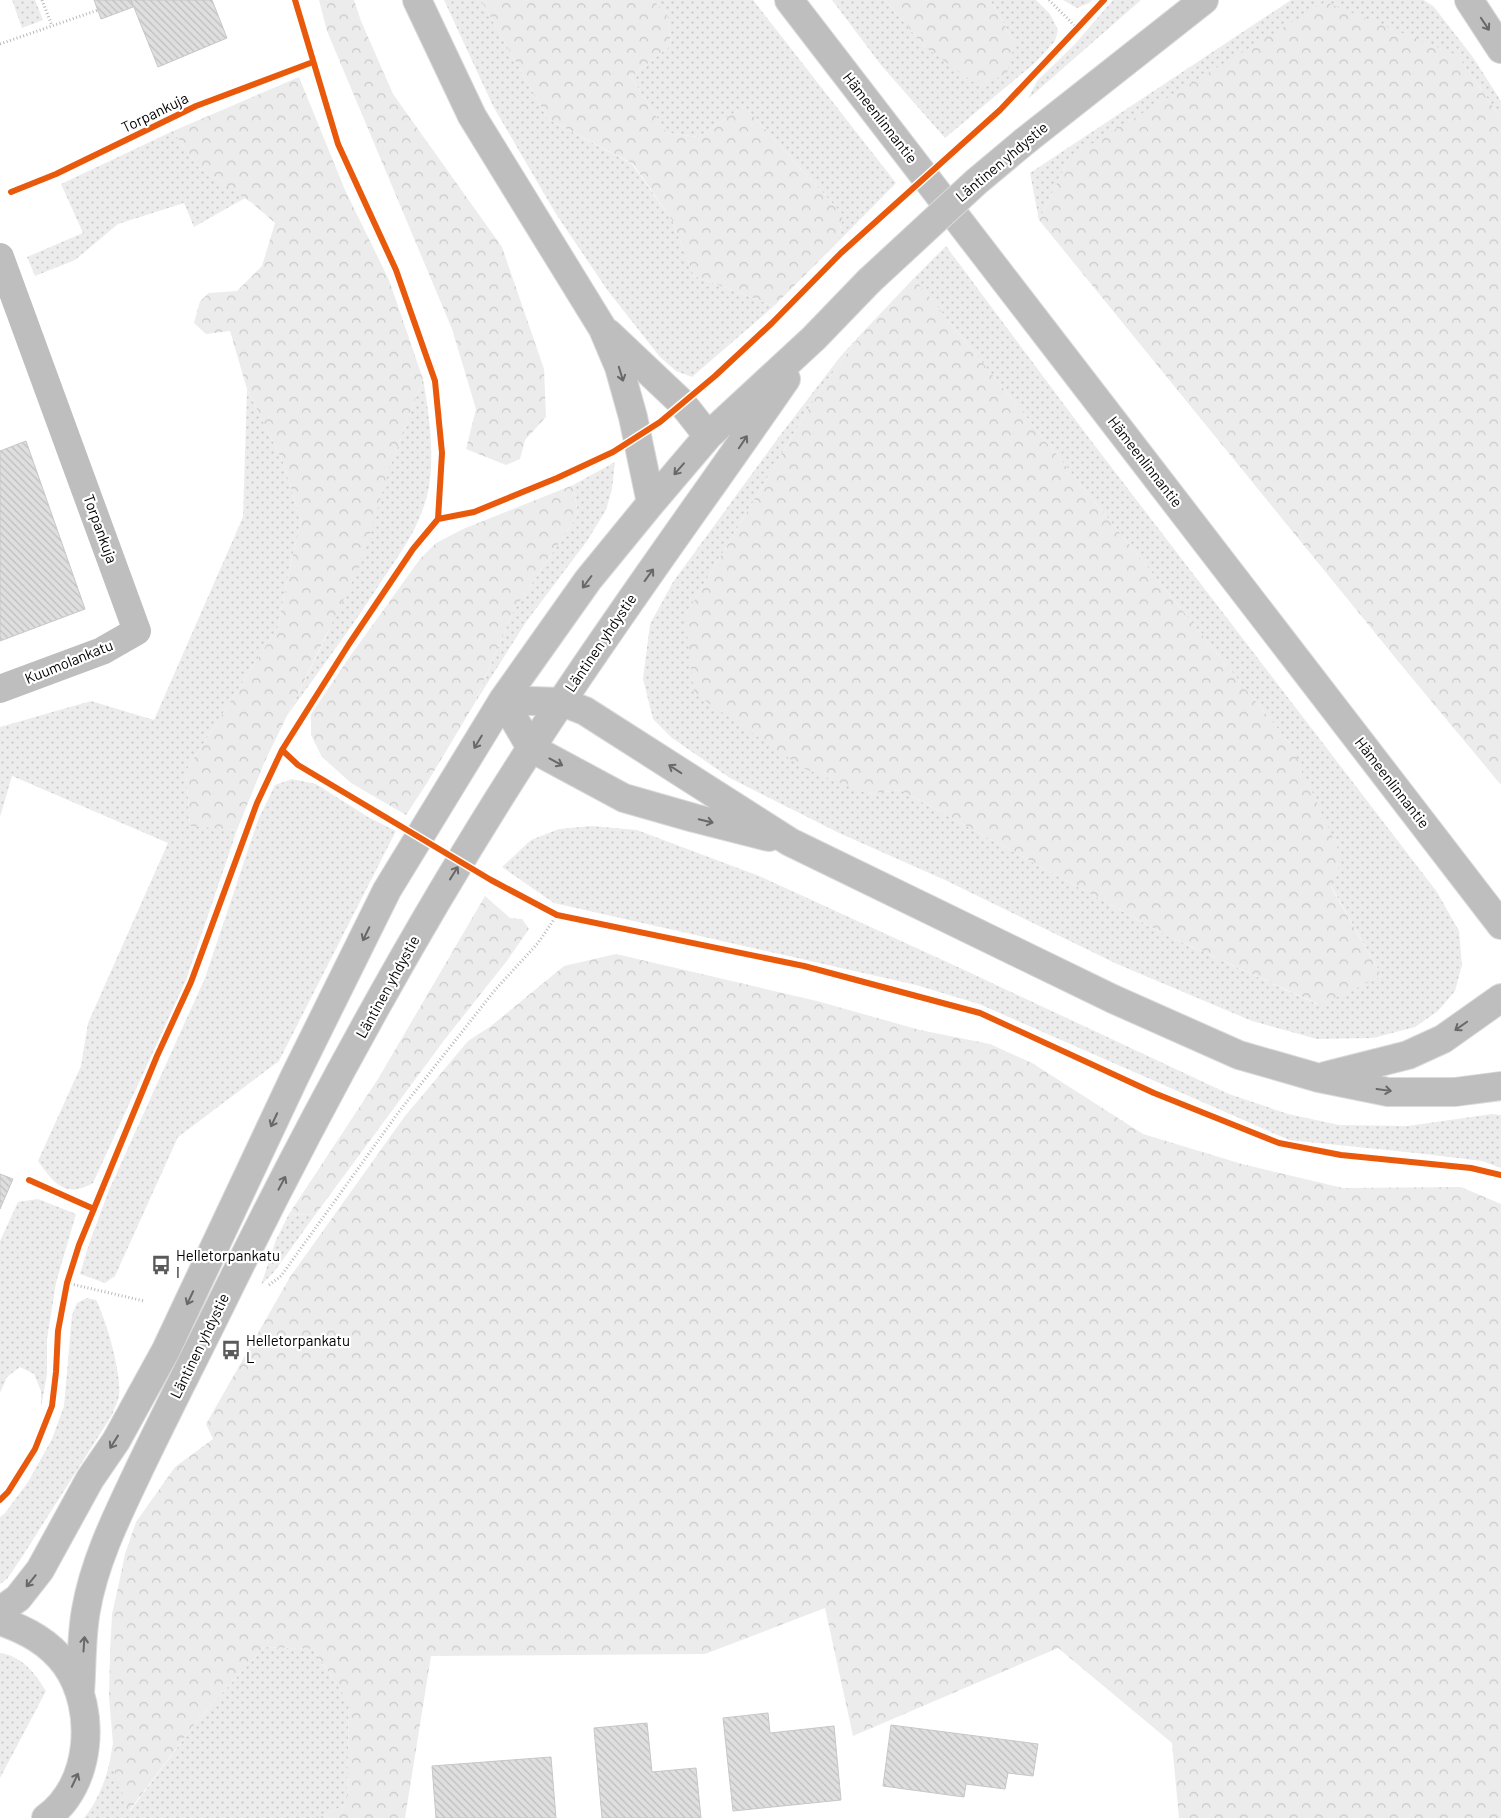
<svg xmlns="http://www.w3.org/2000/svg" width="1501" height="1818" font-family="Barlow,sans-serif">
	<style>
		.grass { fill: url(#grass-dots) }
		.forest { fill: url(#forest-crowns) }
		.building { fill: url(#building-back-hatch); stroke: #c7c7c7 }
		.lines { fill: none; stroke-linecap: round; stroke-linejoin: round }
		.major-casing { stroke: #dbdbdb; stroke-width: 30 }
		.highway-casing { stroke: #dbdbdb; stroke-width: 30 }
		.path { stroke: #b9b9b9; stroke-width: 3; stroke-dasharray: 1 2.5; stroke-linecap: butt }
		.minor { stroke: #bebebe; stroke-width: 28 }
		.major { stroke: #bebebe; stroke-width: 28 }
		.highway { stroke: #bebebe; stroke-width: 28 }
		.major-bridge-casing { stroke: #dbdbdb; stroke-width: 30; stroke-linecap: butt }
		.major-bridge { stroke: #bebebe; stroke-width: 28 }
		.cycleway-casing { stroke: #fff; stroke-width: 9 }
		.cycleway { stroke: #e8590c; stroke-width: 6 }
		.oneway { stroke: #686868 }
		.labels { text-anchor: middle; stroke-width: 4.5; stroke-linejoin: round; paint-order: stroke }
		.street-label { font-size: 15px; fill: #000; stroke: #fff }
		.poi-label { font-size: 15px; fill: #000; stroke: #fff; text-anchor: start }
	</style>
	<defs>
		<pattern id="grass-dots" width="8" height="8" patternUnits="userSpaceOnUse" patternTransform="scale(1.25)"><rect width="8" height="8" fill="#ececec"/><path d="M2 2h.1M6 6h.1" fill="none" stroke="#c9c9c9" stroke-width="1.8" stroke-linecap="round"/></pattern>
		<pattern id="forest-crowns" width="20" height="18" patternUnits="userSpaceOnUse" patternTransform="scale(1.25)"><rect width="20" height="18" fill="#ececec"/><path d="M2 6a3 3 0 1 1 6 0M12 15a3 3 0 1 1 6 0" fill="none" stroke="#c9c9c9"/></pattern>
		<pattern id="building-back-hatch" width="6" height="6" patternUnits="userSpaceOnUse" patternTransform="scale(1.25)"><rect width="6" height="6" fill="#dfdfdf"/><path d="M-1 5l2 2M0 0l6 6M5-1l2 2" fill="none" stroke="#bebebe"/></pattern>
	</defs>
	<rect width="100%" height="100%" fill="#fff"/>
	<path class="grass" d="M12,0H35L43,20L22,28Z
		M444,0H481L548,119L632,164L672,220L694,276L774,306L692,377L676,371L660,357L608,291L556,214L493,106Z
		M652,0H753L896,183L837,243L843,215L744,106L698,137L667,133L631,77L671,45L667,13Z
		M832,0H885L925,47L1015,43L990,0H1036L1050,14L1058,30L1055,41L1036,62L945,138L881,65Z
		M1063,0H1092L1089,3L1077,8Z
		M1113,0H1141L1028,99L1037,81L1074,45Z
		M1291,0H1424L1434,7L1472,56L1501,101V118L1457,55L1070,157L1039,220L1030,173Z
		M173,131L200,169L245,198L194,227L184,203L118,224L75,260L35,276L27,257L83,233L61,184Z
		M946,246L1089,438L1437,892L1459,931L1462,965L1455,991L1438,1011L1415,1027L1373,1038L1317,1039L1252,1021L1117,964L945,880L839,833L730,778L672,738L653,719L643,679L650,624L673,582L778,438L840,357L861,334L818,393L685,616L868,794L900,790L1164,934L1319,1005L1382,976L1331,886L1291,745L914,278Z
		M423,379C429,412 436,462 427,496C418,529 402,551 383,579C353,626 319,671 287,716L326,637Z
		M247,389L283,462L301,521L287,580L278,627L186,771L190,825L237,830L186,980L93,1183C65,1199 54,1183 38,1161L81,1066L88,1023L168,843L12,776L0,817V727L91,701L154,720L243,517Z
		M615,462L612,489L606,510L587,541L526,622L473,706L514,610L578,515L573,485Z
		M292,779L316,784L368,817L396,831L279,1061L178,1137L115,1276L105,1283L80,1274L89,1244L109,1190L205,978L258,820L275,785Z
		M592,826L637,830L759,876L960,968L1229,1094L1288,1114L1339,1125L1408,1126L1492,1114L1501,1115V1168L1482,1161L1416,1153L1289,1140L979,1004L916,985L554,903L502,867L531,840L559,829Z
		M38,1199L76,1214L56,1283L47,1339V1374L41,1408V1391L34,1374L20,1367L7,1377L0,1393V1241L18,1202Z
		M289,1214L315,1215L274,1272L261,1285L276,1240Z
		M87,1298L96,1300C106,1319 122,1374 119,1396C118,1402 114,1409 112,1415L22,1557L7,1579L0,1584V1517L5,1513L28,1482L52,1439L64,1406L72,1315L77,1303Z
		M264,1647L313,1649L349,1702L347,1804L318,1818H84C97,1802 106,1781 110,1760L130,1811L197,1721Z
		M0,1653C22,1656 35,1673 46,1691L0,1778Z"/>
	<path class="forest" d="M319,0H354L361,21L393,94L502,247L544,369L546,417L525,440L520,459L506,465L466,449L476,409L452,329L327,31Z
		M481,0H652L667,13L671,45L631,77L667,133L698,137L744,106L843,215L837,243L774,306L694,276L672,220L633,164L548,119Z
		M885,0H990L1015,43L1007,73L980,87L925,47Z
		M1325,2L1457,55L1501,118V785L1402,666L1039,220L1070,157Z
		M299,77L345,190L389,280L423,379L390,467L361,564L265,761L237,830L190,826L186,771L278,627L287,580L301,521L283,462L247,389L230,331L206,334L194,323L200,301L209,293L237,291L262,266L275,223L252,203L200,169L173,131Z
		M914,278L1291,745L1342,858L1331,887L1382,976L1320,1005L1164,934L900,790L868,794L803,768L694,693L685,616L818,393L861,334Z
		M573,485L578,515L514,610L473,706L427,783L406,815L351,783L322,757L311,735V714L351,655L420,559L436,543L463,529Z
		M485,896L510,918L522,919L529,929L506,962L445,1039L315,1215L289,1214L378,1079Z
		M616,954L817,1001L920,1030L990,1044L1032,1063L1143,1134L1242,1164L1343,1188L1461,1187L1501,1204V1818H1179L1172,1743L1058,1648L853,1736L825,1608L705,1654L431,1656L405,1818H318L347,1804L349,1702L313,1649L264,1647L197,1721L129,1811L110,1760L113,1743L109,1698L110,1653L112,1614L119,1583L125,1554L136,1522L175,1467L213,1439L206,1424L290,1277L405,1116L468,1041L491,1026L564,966Z"/>
	<path class="building" d="M94,0H131L133,7L101,19Z
		M131,0H212L227,38L158,67Z
		M26,441L85,609L0,641V451Z
		M0,1174L13,1179L0,1209Z
		M768,1713L770,1733L834,1726L841,1800L733,1811L723,1718Z
		M647,1723L652,1772L696,1768L701,1818H602L594,1728Z
		M891,1725L1038,1744L1033,1776L1008,1773L1005,1789L966,1784L964,1797L883,1786Z
		M551,1757L556,1818H436L432,1766Z"/>
	<g class="lines">
		<defs>
			<path id="major" d="M417,0L472,116L603,329L619,367L633,417L651,503
				M789,0L1501,925
				M1025,141L1204,0
				M608,333L682,403L708,436
				M503,700L562,702L585,711L790,842L1113,999L1239,1055L1319,1078L1388,1092H1455L1501,1086
				M503,700L531,748L624,798L694,818L769,837
				M1325,1076L1408,1055L1443,1039L1501,998
				M0,1611L18,1598L40,1570L90,1479L116,1441L166,1350L295,1076L387,890L503,700L588,580L651,503L708,436L814,338L869,281
				M0,1621C26,1630 49,1642 66,1665C97,1709 92,1786 46,1818
				M80,1693C82,1666 81,1637 86,1610C94,1563 116,1518 136,1476C163,1419 192,1363 220,1306C314,1114 416,925 533,745C613,621 702,501 786,379"/>
			<path id="highway" d="M1469,0L1501,49"/>
		</defs>
		<use href="#major" class="major-casing"/>
		<use href="#highway" class="highway-casing"/>
		<path class="path" d="M42,0L52,26
			M1049,0L1078,29
			M0,44L98,10
			M67,1283L144,1301
			M269,1285L281,1276L398,1113L495,990L538,943L557,915"/>
		<path class="minor" d="M0,257L137,631L102,651L0,689"/>
		<use href="#major" class="major"/>
		<use href="#highway" class="highway"/>
		<defs>
			<path id="major-bridge" d="M869,281L976,182L1025,141"/>
		</defs>
		<use href="#major-bridge" class="major-bridge-casing"/>
		<use href="#major-bridge" class="major-bridge"/>
		<defs>
			<path id="cycleway" d="M295,0L338,144L396,270L435,381L442,453L438,519
				M11,192L56,174L196,106L313,62
				M282,750L298,765L491,880L557,915L804,966L980,1013L1154,1093L1279,1143L1341,1155L1471,1168L1501,1175
				M29,1180L94,1209
				M0,1500L8,1492L35,1449L52,1406L56,1372L58,1331L67,1283L79,1245L157,1056L191,982L257,803L282,750L349,644L413,549L438,519L474,512L557,478L613,452L660,422L715,376L772,323L841,253L1000,110L1104,0"/>
		</defs>
		<use href="#cycleway" class="cycleway-casing"/>
		<use href="#cycleway" class="cycleway"/>
	</g>
	<defs><path id="oneway-shaft" d="M-6 0H5M1.5-3L5.5 0L1.5 3" fill="none" stroke-width="1.6" stroke-linecap="round" stroke-linejoin="round" transform="scale(1.25)"/></defs>
	<g class="oneway">
		<use href="#oneway-shaft" transform="translate(1485 24) rotate(56)"/>
		<use href="#oneway-shaft" transform="translate(621 374) rotate(73)"/>
		<use href="#oneway-shaft" transform="translate(743 442) rotate(-56)"/>
		<use href="#oneway-shaft" transform="translate(679 469) rotate(131)"/>
		<use href="#oneway-shaft" transform="translate(649 575) rotate(-54)"/>
		<use href="#oneway-shaft" transform="translate(587 582) rotate(127)"/>
		<use href="#oneway-shaft" transform="translate(478 742) rotate(121)"/>
		<use href="#oneway-shaft" transform="translate(556 762) rotate(28)"/>
		<use href="#oneway-shaft" transform="translate(675 769) rotate(-147)"/>
		<use href="#oneway-shaft" transform="translate(706 821) rotate(14)"/>
		<use href="#oneway-shaft" transform="translate(454 873) rotate(-58)"/>
		<use href="#oneway-shaft" transform="translate(366 934) rotate(116)"/>
		<use href="#oneway-shaft" transform="translate(1461 1026) rotate(145)"/>
		<use href="#oneway-shaft" transform="translate(1384 1090) rotate(8)"/>
		<use href="#oneway-shaft" transform="translate(274 1120) rotate(115)"/>
		<use href="#oneway-shaft" transform="translate(282 1183) rotate(-62)"/>
		<use href="#oneway-shaft" transform="translate(190 1298) rotate(115)"/>
		<use href="#oneway-shaft" transform="translate(114 1442) rotate(122)"/>
		<use href="#oneway-shaft" transform="translate(31 1581) rotate(129)"/>
		<use href="#oneway-shaft" transform="translate(84 1644) rotate(-86)"/>
		<use href="#oneway-shaft" transform="translate(75 1780) rotate(-65)"/>
	</g>
	<defs>
		<symbol id="bus-bare" viewBox="-9 -9 18 18"><path d="M-5-6H5V4H4V6H2V4H-2V6H-4V4H-5ZM-3.5-4V0h7V-4ZM-3.5 1.2v1.5H-2V1.2ZM2 1.2v1.5H3.5V1.2Z" fill="#595959" stroke="#fff" stroke-width="2.5" paint-order="stroke"/></symbol>
	</defs>
	<g fill-rule="evenodd">
		<use href="#bus-bare" x="147" y="1251" width="28" height="28"/>
		<use href="#bus-bare" x="217" y="1336" width="28" height="28"/>
	</g>
	<g class="labels">
		<g class="street-label">
			<text transform="translate(155 113) rotate(-26)" y="5">Torpankuja</text>
			<text transform="translate(880 118) rotate(52)" y="5">Hämeenlinnantie</text>
			<text transform="translate(1002 162) rotate(-40)" y="5">Läntinen yhdystie</text>
			<text transform="translate(1145 462) rotate(52)" y="5">Hämeenlinnantie</text>
			<text transform="translate(100 529) rotate(70)" y="5">Torpankuja</text>
			<text transform="translate(601 643) rotate(-56)" y="5">Läntinen yhdystie</text>
			<text transform="translate(69 662) rotate(-22)" y="5">Kuumolankatu</text>
			<text transform="translate(1392 783) rotate(52)" y="5">Hämeenlinnantie</text>
			<text transform="translate(388 987) rotate(-61)" y="5">Läntinen yhdystie</text>
			<text transform="translate(200 1346) rotate(-64)" y="5">Läntinen yhdystie</text>
		</g>
		<g class="poi-label">
			<text x="176" y="1261">Helletorpankatu<tspan x="176" dy="17">I</tspan></text>
			<text x="246" y="1346">Helletorpankatu<tspan x="246" dy="17">L</tspan></text>
		</g>
	</g>
</svg>
